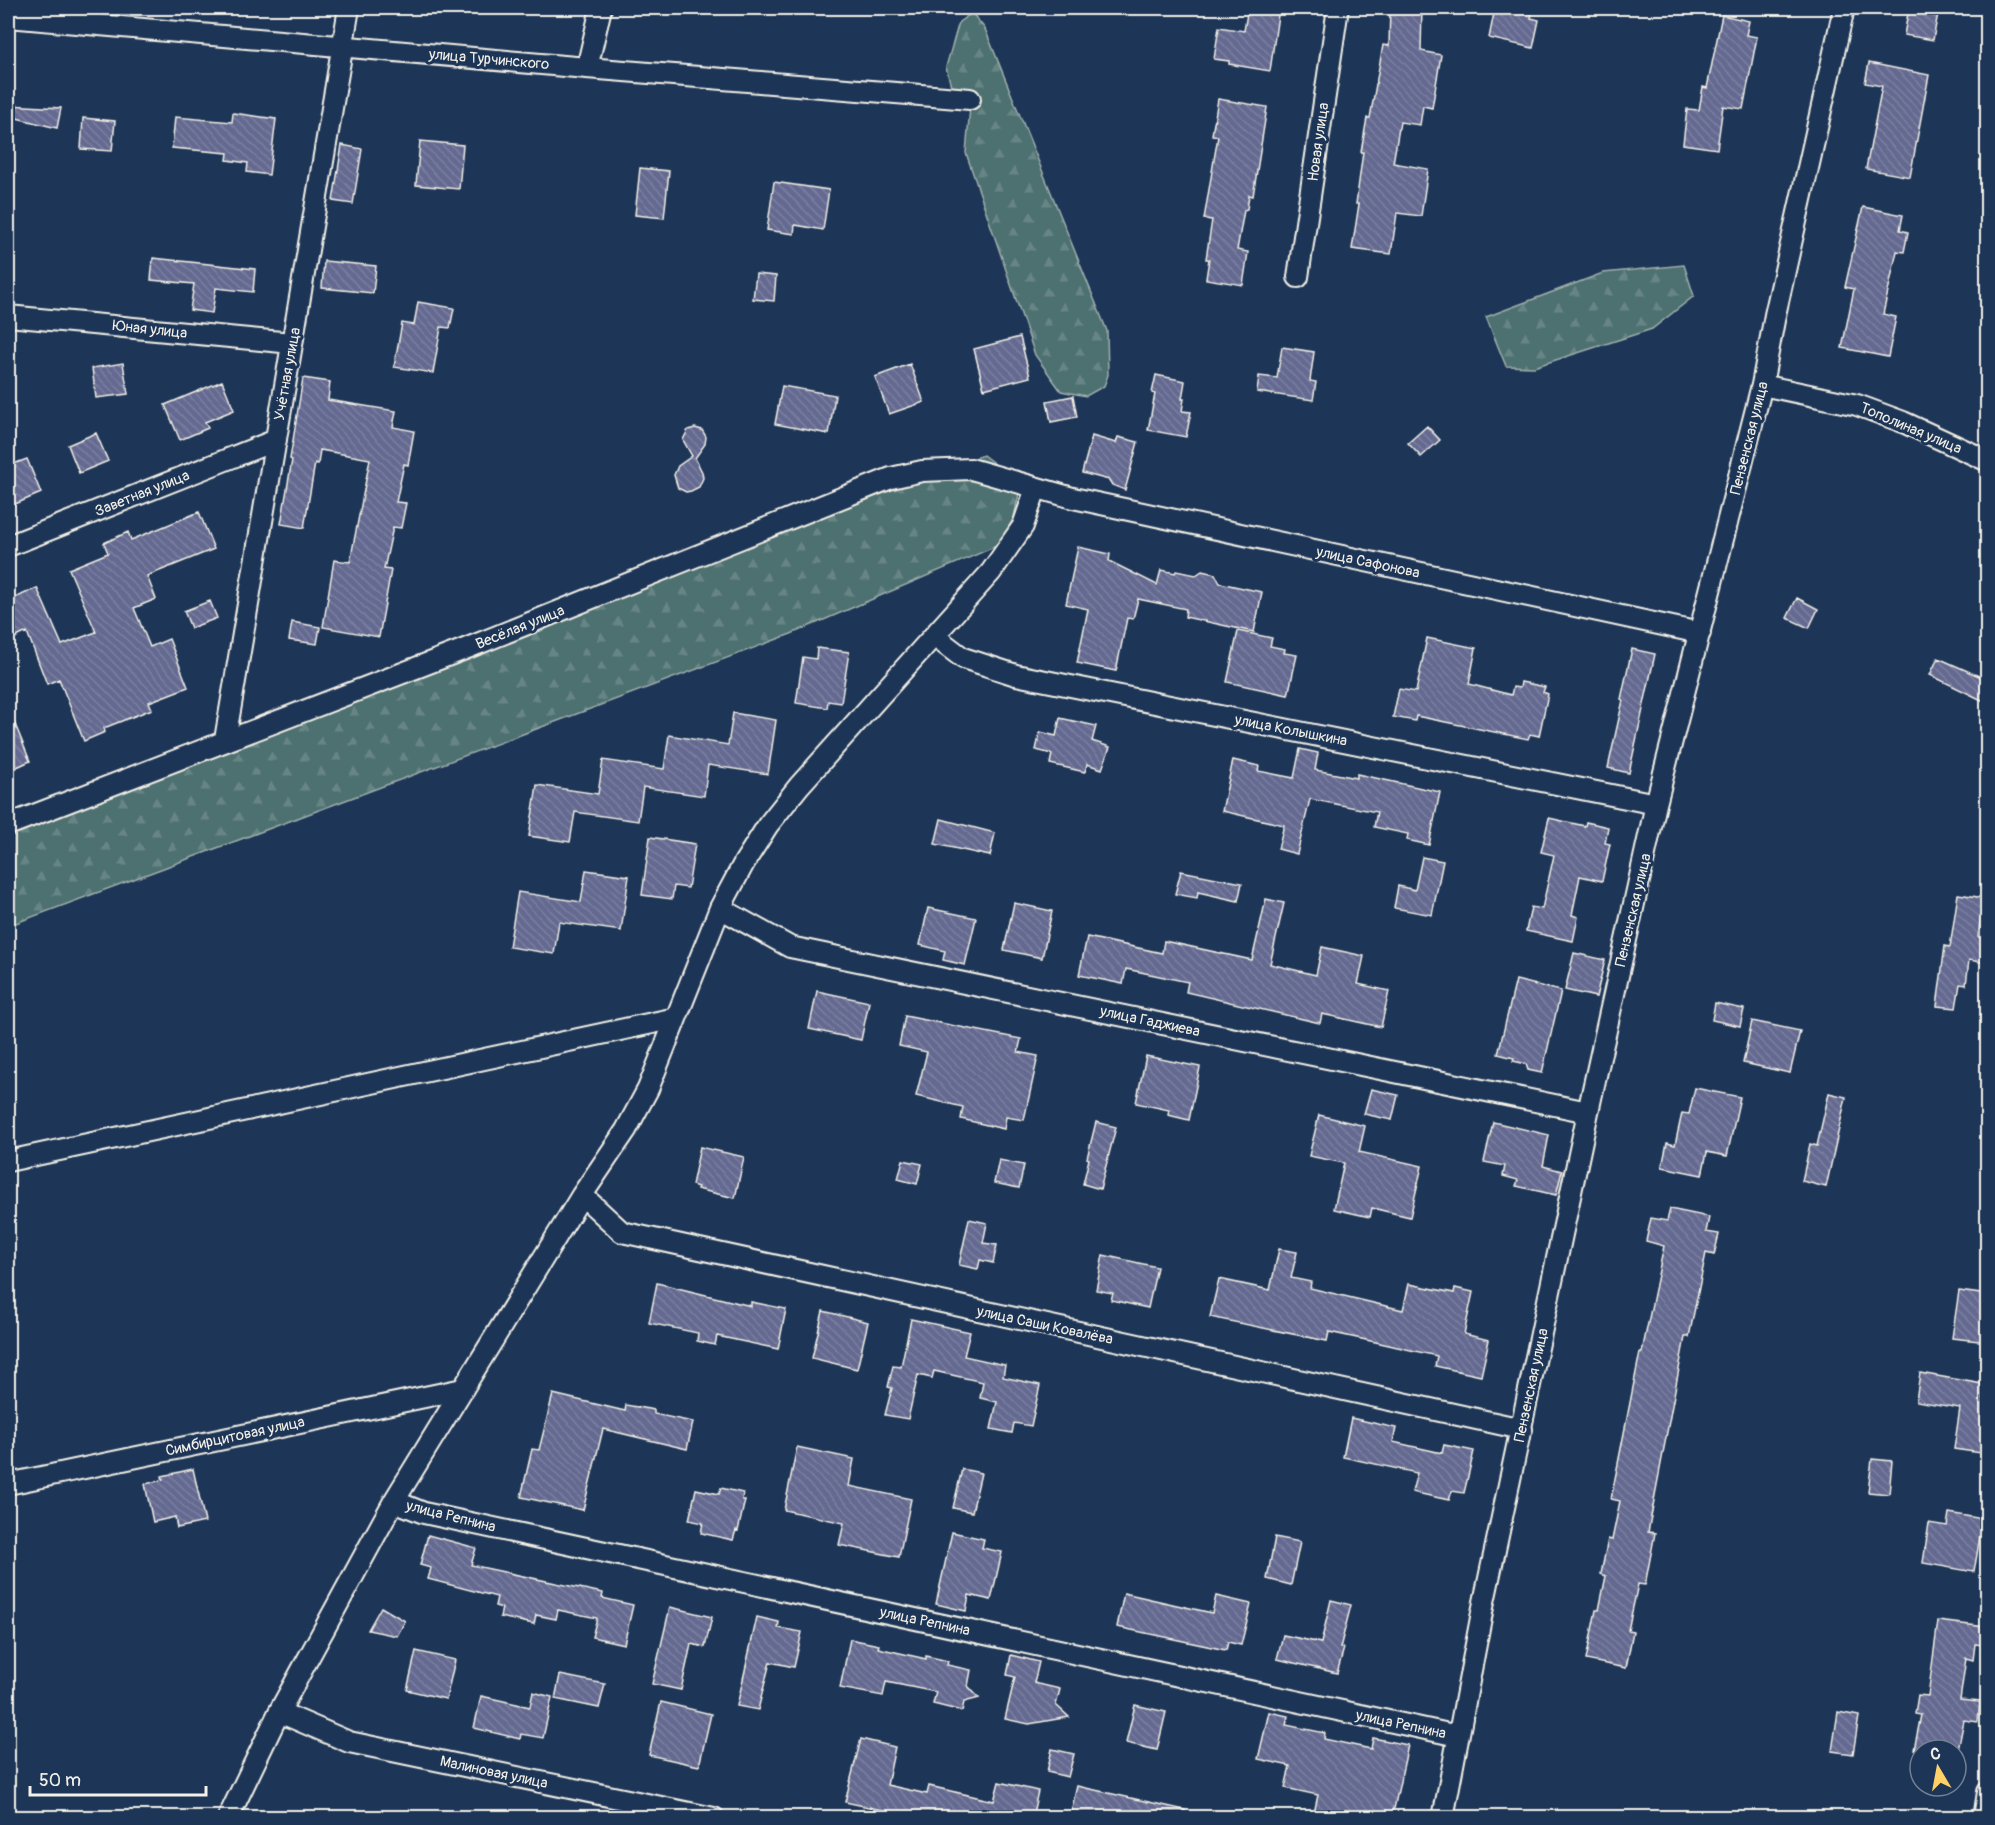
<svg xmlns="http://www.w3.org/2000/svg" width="1995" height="1825" font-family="Pangolin,sans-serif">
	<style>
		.forest { fill: url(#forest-firs); stroke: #a0b0ac; stroke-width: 1.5 }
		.building { fill: url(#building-back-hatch); stroke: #f4f1e8; stroke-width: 1.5 }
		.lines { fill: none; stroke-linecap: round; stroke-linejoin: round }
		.street-casing { stroke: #f4f1e8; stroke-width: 24 }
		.street { stroke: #1d3557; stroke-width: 20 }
		.labels { text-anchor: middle; stroke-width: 6; stroke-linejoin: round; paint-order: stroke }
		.street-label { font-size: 15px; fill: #f4f1e8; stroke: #1d3557 }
	</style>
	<defs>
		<pattern id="forest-firs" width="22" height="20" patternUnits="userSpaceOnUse" patternTransform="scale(1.5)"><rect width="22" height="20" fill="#4d7071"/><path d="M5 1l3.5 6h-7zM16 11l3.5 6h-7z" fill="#678585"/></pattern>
		<pattern id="building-back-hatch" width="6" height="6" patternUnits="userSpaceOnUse" patternTransform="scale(1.5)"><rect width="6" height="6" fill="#646990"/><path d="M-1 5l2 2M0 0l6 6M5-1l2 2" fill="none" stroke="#7b7fa0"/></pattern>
	</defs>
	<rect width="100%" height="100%" fill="#1d3557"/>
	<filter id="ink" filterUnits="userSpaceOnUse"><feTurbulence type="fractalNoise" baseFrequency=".0167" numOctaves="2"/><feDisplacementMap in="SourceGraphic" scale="12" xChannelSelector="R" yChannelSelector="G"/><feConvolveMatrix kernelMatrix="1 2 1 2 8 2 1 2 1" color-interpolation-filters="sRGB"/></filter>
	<g filter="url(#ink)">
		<path class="forest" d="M972,13L985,29L1107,331L1108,375L1104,386L1086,396L1061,391L1035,355L966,153L970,107L951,86L946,67L959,22Z
			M1684,265L1694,296L1652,329L1534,367L1506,366L1486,317L1603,273Z
			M983,455L1021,484L1014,517L999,545L791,634L8,926V829Z"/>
		<path class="building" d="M1248,8H1279L1270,71L1229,64V61L1214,59L1219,27L1244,31Z
			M1390,8H1422L1421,51L1441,55L1432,108L1423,106L1420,125L1400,122L1393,163L1428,169L1421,216L1397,213L1391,254L1352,249L1359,204H1356L1363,152H1361L1367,118H1370L1383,45L1389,46Z
			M1495,8H1533L1531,18L1539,20L1533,48L1489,38Z
			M1909,8H1939L1933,40L1904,35Z
			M1722,15L1749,21L1746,35L1757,37L1743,109L1723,106L1717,149L1683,144L1687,109L1699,110L1703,87L1707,88Z
			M1869,63L1929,75L1910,177L1866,169L1882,86L1865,83Z
			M1218,99L1267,107L1253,196L1249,195L1247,209L1244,210L1237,250L1248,252L1243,285L1206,279L1209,259H1206L1212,220L1204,219L1218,136L1212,135Z
			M8,105L61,108L57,128L8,116Z
			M233,113L276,119L269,175L247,172L248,163L227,160L228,153L172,148L175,117L232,122Z
			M83,118L115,121L112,151L81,149Z
			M420,141L463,145L459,189L416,185Z
			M342,145L362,149L353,204L333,201Z
			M640,168L669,171L664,218L635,215Z
			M774,182L829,190L823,230L795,225L794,234L767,230Z
			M1863,207L1903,215L1900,230L1908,232L1904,252L1897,251L1883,314L1896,317L1888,357L1842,348L1854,289L1845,287Z
			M153,258L255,269L253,292L216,288L212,313L190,310L194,284L151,280Z
			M324,261L376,266L373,293L322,288Z
			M756,274L776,276L774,301L753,299Z
			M418,302L454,308L450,328L441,327L433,373L394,367L402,323L414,325Z
			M1020,337L1030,377L984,389L974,349Z
			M1282,347L1314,352L1310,381L1316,382L1313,400L1257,392L1259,376L1277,378Z
			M123,363L128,394L96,398L92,368Z
			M910,364L924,402L889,414L875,377Z
			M1156,375L1185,381L1182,399H1184L1182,411L1191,412L1186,437L1148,430L1155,394L1152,393Z
			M303,378L330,382L328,400L396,411L393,427L414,431L408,465L404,464L396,502L406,503L401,528L393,527L384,569L391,570L379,637L323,627L334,560L350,562L370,459L320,450L318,464L315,463L304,528L281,524L292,460L290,459Z
			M222,381L234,410L205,422L208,428L180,440L165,405Z
			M782,386L835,395L829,434L775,424Z
			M1073,396L1077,417L1051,422L1047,401Z
			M1427,426L1440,440L1421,457L1408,443Z
			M695,428L702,430L706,437L705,444L695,458L702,472L703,478L699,487L691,491L686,492L678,488L674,475L678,466L692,456L683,440L688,430Z
			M96,433L108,461L79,473L68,445Z
			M1092,436L1116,443L1118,437L1138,442L1125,490L1112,485L1109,480L1082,473Z
			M27,459L41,493L8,507V466Z
			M199,512L214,549L147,576L156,599L134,608L150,647L169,639L188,687L149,702L152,709L104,728L105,732L84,741L59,679L47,684L27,632L8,641V601L37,588L62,645L96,632L69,569L108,553L104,543L128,532L131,540Z
			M1078,547L1110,554L1109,561L1157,585L1161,570L1175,573L1176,571L1196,575L1202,571L1215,574L1220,583L1262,592L1254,632L1185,617L1186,609L1138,599L1133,619L1127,618L1116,671L1077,663L1088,609L1066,604Z
			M1797,598L1818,609L1809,628L1787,618Z
			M210,601L217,618L191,628L184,611Z
			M292,622L320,627L317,644L289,640Z
			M1238,631L1272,638L1270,646L1285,649L1284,653L1297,655L1288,695L1227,682Z
			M1427,638L1476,648L1469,684L1511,695L1513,687L1520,688L1521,682L1545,687L1543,692L1548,694L1539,736L1530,734L1528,739L1416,716L1415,721L1393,717L1399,689L1416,692Z
			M817,648L849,652L841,703L828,701L827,708L796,703L803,657L816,659Z
			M1632,649L1655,654L1629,773L1608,768L1623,700L1621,699Z
			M1938,658L1988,680V703L1930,675Z
			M8,707L30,761L8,771Z
			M733,713L776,720L768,774L708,765L704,796L643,787L638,821L575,812L570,842L529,836L537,785L598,794L603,760L664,769L669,735L728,745Z
			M1060,718L1096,726L1092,741L1110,747L1102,769L1087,764L1085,772L1050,764L1052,754L1036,750L1040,732L1056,736Z
			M1300,749L1318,753L1315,770L1357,778V774L1440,792L1429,845L1407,840L1408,834L1374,827L1377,812L1310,799L1297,854L1278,849L1284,825L1222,811L1233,760L1259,766L1258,771L1294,778Z
			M1549,818L1585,826L1586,822L1608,827L1605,843L1610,844L1602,881L1580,876L1572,915L1578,917L1573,941L1526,931L1531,907L1542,909L1554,855L1541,852Z
			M941,819L995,833L990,856L935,844Z
			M650,837L695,844L688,888L674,886L672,899L642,895Z
			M1422,857L1443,861L1432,915L1394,908L1398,886L1415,890Z
			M586,870L629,876L621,931L559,922L554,954L509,947L518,892L581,902Z
			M1181,871L1242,883L1238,901L1198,892L1197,898L1175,894Z
			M1958,894L1984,898L1978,937L1988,938V963L1969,960L1966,985L1960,984L1956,1008L1937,1006L1945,946L1950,947Z
			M1266,899L1284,903L1270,964L1316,975L1322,947L1364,956L1358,984L1389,991L1381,1027L1322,1014L1320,1023L1186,992L1188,982L1126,969L1123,984L1079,975L1087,937L1162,953L1164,941L1252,960Z
			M1014,903L1052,911L1042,958L1004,950Z
			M928,908L976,918L965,965L943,960L945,951L920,945Z
			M1574,953L1605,960L1596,997L1565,990Z
			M1516,980L1561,991L1542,1073L1528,1070L1526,1064L1513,1061L1514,1058L1498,1054Z
			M817,991L869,1002L861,1040L809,1029Z
			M1715,1003L1744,1009L1740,1026L1712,1020Z
			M905,1016L1021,1039L1018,1052L1038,1056L1024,1120L1006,1117L1004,1129L961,1119L963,1107L916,1096L927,1052L899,1046Z
			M1752,1021L1800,1031L1790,1073L1743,1063Z
			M1146,1056L1200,1067L1189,1120L1168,1115L1169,1110L1136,1103Z
			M1695,1088L1740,1097L1727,1156L1707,1152L1702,1175L1662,1167L1667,1143L1675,1145L1682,1113L1689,1114Z
			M1371,1089L1398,1095L1392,1120L1364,1114Z
			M1829,1093L1846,1097L1826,1187L1802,1181L1810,1144L1817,1146Z
			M1319,1115L1365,1126L1359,1152L1422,1166L1410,1217L1372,1208L1370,1217L1334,1209L1344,1163L1309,1156Z
			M1096,1122L1116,1127L1100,1189L1083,1184L1089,1159L1087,1158Z
			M1493,1122L1549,1135L1543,1166L1562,1171L1556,1195L1516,1186L1518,1180L1503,1176L1505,1166L1484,1162Z
			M700,1147L744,1157L735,1198L697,1189L698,1187L692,1185Z
			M903,1160L922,1164L917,1184L898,1179Z
			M999,1160L1024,1165L1019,1188L994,1183Z
			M1670,1209L1709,1217L1706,1232L1719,1234L1714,1255L1706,1253L1689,1337H1685L1648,1532L1655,1533L1645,1585L1638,1584L1628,1630L1633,1631L1626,1668L1586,1660L1596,1610H1599L1606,1576L1601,1574L1608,1539L1612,1540L1620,1501L1611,1499L1640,1352H1642L1664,1246L1646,1241L1651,1218L1667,1221Z
			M969,1219L987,1223L983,1243L997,1245L993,1263L980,1260L978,1269L959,1265Z
			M1279,1249L1297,1252L1291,1278L1311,1282L1310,1288L1403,1310L1409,1284L1454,1293L1455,1288L1473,1292L1464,1334L1489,1340L1481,1376L1435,1366L1437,1356L1380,1343L1329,1332L1327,1341L1210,1317L1219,1279L1270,1290Z
			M1103,1255L1157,1267L1148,1308L1111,1300L1113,1293L1096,1290Z
			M657,1283L751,1306V1302L786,1309L778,1349L717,1336L715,1345L697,1341L698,1333L649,1323Z
			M1959,1291L1988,1295V1342L1952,1338Z
			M823,1311L868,1322L857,1369L812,1358Z
			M911,1319L970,1332L964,1356L1005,1365L1003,1377L1040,1385L1031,1426L1014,1423L1012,1433L991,1429L997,1402L980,1398L983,1382L934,1371L932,1378L918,1375L908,1419L885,1415L892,1388L888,1387L893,1366L901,1367Z
			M1920,1373L1988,1385V1454L1954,1449L1960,1408L1916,1401Z
			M553,1394L625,1411L626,1405L654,1410V1414L693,1422L687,1449L603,1429L583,1510L521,1497L532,1449L539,1450Z
			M1351,1418L1396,1428L1393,1442L1442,1453L1444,1445L1474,1451L1464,1493L1452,1491L1449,1500L1412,1492L1417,1473L1343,1457Z
			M797,1447L854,1459L849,1486L911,1499L899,1557L839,1545L844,1523L784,1510Z
			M1872,1459L1892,1461L1889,1494L1868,1492Z
			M193,1469L205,1522L177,1528L175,1517L153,1522L145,1484L163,1480L162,1476Z
			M962,1469L981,1473L972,1512L953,1508Z
			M721,1488L743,1493L742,1500H745L738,1531L736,1530L733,1540L701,1533L703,1523L689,1520L696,1489L719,1494Z
			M1949,1513L1983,1519L1974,1572L1923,1563L1929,1523L1947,1526Z
			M952,1532L984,1539L982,1548L1002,1552L991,1600L969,1595L966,1611L936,1604Z
			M428,1535L476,1548L471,1565L603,1593L602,1598L633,1605L624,1644L592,1637L597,1618L558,1610L556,1619L536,1615L534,1624L500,1617L502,1608L495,1606L497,1597L428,1579L431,1568L420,1565Z
			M1275,1537L1300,1542L1291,1585L1267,1579Z
			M1124,1593L1212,1613L1216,1596L1251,1604L1241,1645L1228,1642L1226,1650L1117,1627Z
			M1331,1600L1351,1605L1340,1648H1344L1337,1673L1277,1659L1283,1635L1321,1643Z
			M381,1607L405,1621L397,1636L368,1630Z
			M670,1607L712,1617L705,1647L691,1644L681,1690L652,1684Z
			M757,1617L779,1622L778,1628L802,1632L794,1667L770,1662L758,1710L737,1706Z
			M1938,1621L1985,1627L1983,1645L1975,1644L1973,1660L1966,1658L1960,1700L1980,1702L1978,1722L1964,1720L1958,1750H1914L1921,1715L1915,1714L1918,1695L1928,1696Z
			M850,1639L879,1645L878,1648L926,1659V1656L948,1661L947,1665L971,1670L968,1686L979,1698L964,1702L962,1711L933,1704L936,1692L886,1682L883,1696L840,1688Z
			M416,1651L455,1660L446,1699L407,1690Z
			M1011,1655L1039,1662L1034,1683L1060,1689L1056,1705L1069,1717L1029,1724L1005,1719L1015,1677L1007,1675Z
			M560,1675L605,1684L599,1708L555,1699Z
			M533,1692L552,1697L543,1738L521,1734L520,1739L474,1728L481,1696L530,1707Z
			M661,1702L711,1714L699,1766L649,1755Z
			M1135,1705L1166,1712L1157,1750L1126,1743Z
			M1269,1712L1288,1716L1286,1725L1325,1733L1324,1739L1371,1749L1373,1738L1408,1745L1392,1818H1313L1318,1795L1285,1788L1290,1766L1258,1759Z
			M1838,1712L1859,1716L1853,1754L1832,1751Z
			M861,1739L895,1747L887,1785L927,1794L929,1786L994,1801L999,1782L1038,1791L1032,1818H901V1814L845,1802Z
			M1052,1749L1074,1754L1068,1777L1047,1772Z
			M1077,1786L1185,1810L1184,1818H1094L1071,1812Z"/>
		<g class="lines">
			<defs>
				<path id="street" d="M8,17L587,68L970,99
					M587,68L601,8
					M1298,277L1338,8
					M8,316L292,343
					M1762,385L1857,405L1903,422L1988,461
					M8,546L276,440
					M934,636L963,658L1016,675L1656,804
					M225,740L349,8
					M8,825L465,649L891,478L922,471L971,469L1073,498L1700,633
					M720,908L790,947L1588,1112
					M8,1161L676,1018
					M582,1195L622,1232L1522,1429
					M8,1484L463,1389
					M394,1501L424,1513L1458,1736
					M279,1712L349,1742L714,1818
					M228,1818L279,1712L394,1501L582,1195L626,1130L648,1089L720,908L744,863L768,825L799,786L991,572L1023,526L1036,488
					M1443,1818L1484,1602L1588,1112L1656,804L1762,385L1775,315L1844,8
					M1984,1818L1988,1792"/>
			</defs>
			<use href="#street" class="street-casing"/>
			<use href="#street" class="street"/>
		</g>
	</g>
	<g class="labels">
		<g class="street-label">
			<text transform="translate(489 59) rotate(5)" y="5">улица Турчинского</text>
			<text transform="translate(1318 142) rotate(-82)" y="5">Новая улица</text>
			<text transform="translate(150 329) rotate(6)" y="5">Юная улица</text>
			<text transform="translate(287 374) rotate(-80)" y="5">Учётная улица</text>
			<text transform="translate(1911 428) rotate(23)" y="5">Тополиная улица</text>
			<text transform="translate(1749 438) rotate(-76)" y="5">Пензенская улица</text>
			<text transform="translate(142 493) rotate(-22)" y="5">Заветная улица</text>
			<text transform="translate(1368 562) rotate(12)" y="5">улица Сафонова</text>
			<text transform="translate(520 627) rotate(-22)" y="5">Весёлая улица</text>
			<text transform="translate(1291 730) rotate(11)" y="5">улица Колышкина</text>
			<text transform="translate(1633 910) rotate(-77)" y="5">Пензенская улица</text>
			<text transform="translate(1150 1021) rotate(12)" y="5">улица Гаджиева</text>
			<text transform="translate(1045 1325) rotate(12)" y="5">улица Саши Ковалёва</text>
			<text transform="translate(1531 1385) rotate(-78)" y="5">Пензенская улица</text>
			<text transform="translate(235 1436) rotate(-12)" y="5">Симбирцитовая улица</text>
			<text transform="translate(451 1516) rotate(14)" y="5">улица Репнина</text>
			<text transform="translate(925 1621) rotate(12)" y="5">улица Репнина</text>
			<text transform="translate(1401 1724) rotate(12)" y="5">улица Репнина</text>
			<text transform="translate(494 1772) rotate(12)" y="5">Малиновая улица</text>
		</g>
	</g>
	<rect width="1995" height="1825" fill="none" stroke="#1d3557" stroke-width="30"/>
	<rect x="15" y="15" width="1965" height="1795" fill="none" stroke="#f4f1e8" stroke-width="2" filter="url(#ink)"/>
	<g transform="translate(1938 1768) rotate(350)"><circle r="28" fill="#1d3557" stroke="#738091" stroke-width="1.5"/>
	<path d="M0-4.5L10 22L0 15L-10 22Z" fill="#ffd166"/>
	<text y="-9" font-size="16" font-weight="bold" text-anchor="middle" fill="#f4f1e8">С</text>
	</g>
	<path d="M30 1786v9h176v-9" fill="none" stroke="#f4f1e8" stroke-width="3"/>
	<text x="39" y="1786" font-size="18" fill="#f4f1e8" stroke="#1d3557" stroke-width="4.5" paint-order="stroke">50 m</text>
</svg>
